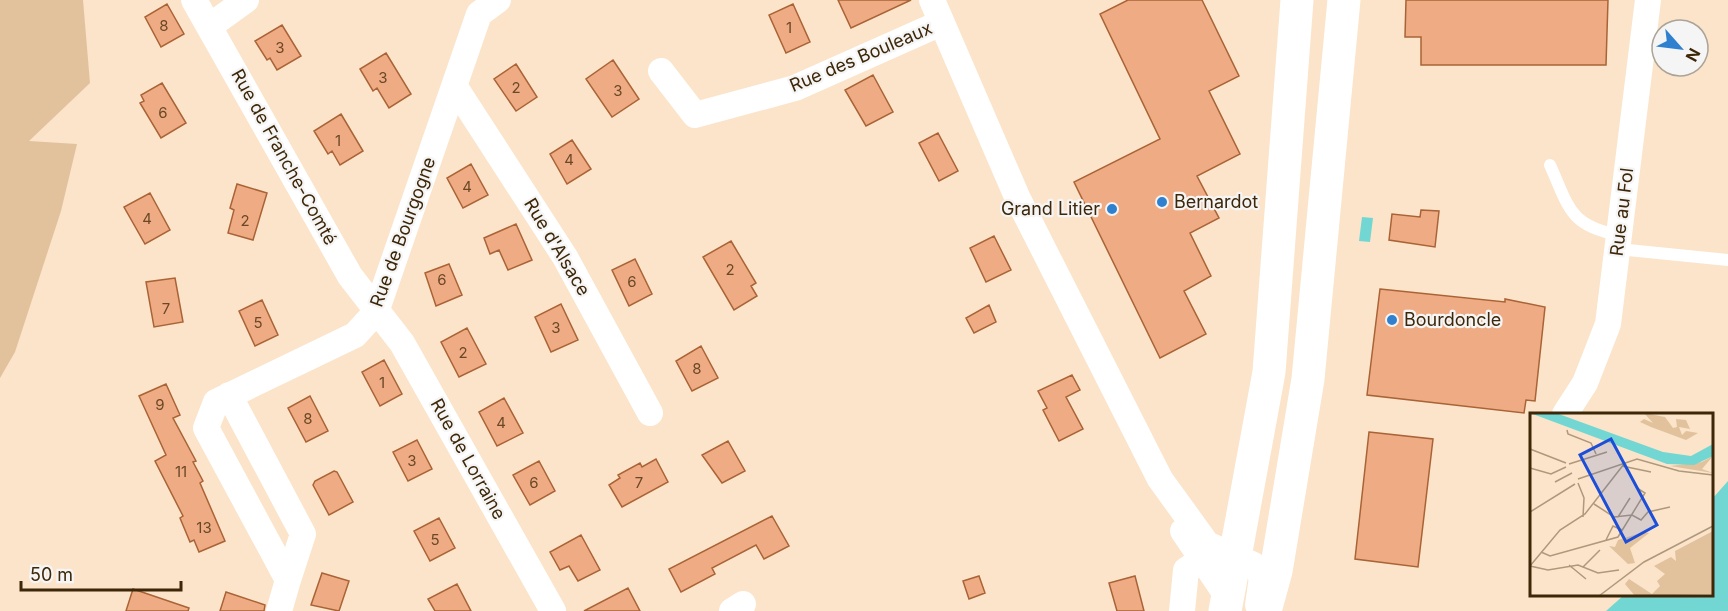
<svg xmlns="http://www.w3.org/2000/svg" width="1728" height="611" font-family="Inter,sans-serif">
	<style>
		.green { fill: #e1c29d }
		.water { fill: #72d7d2 }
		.building { fill: #efac84; stroke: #a96336; stroke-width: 1.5 }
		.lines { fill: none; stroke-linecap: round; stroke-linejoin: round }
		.lane { stroke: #fff; stroke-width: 12 }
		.street { stroke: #fff; stroke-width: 26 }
		.primary { stroke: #fff; stroke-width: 33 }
		.poi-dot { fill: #2f80cf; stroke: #f5f5f5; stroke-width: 2 }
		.labels { text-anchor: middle; stroke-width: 4.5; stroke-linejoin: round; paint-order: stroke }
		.number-label { font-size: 15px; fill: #6a4827 }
		.street-label { font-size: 18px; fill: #3d2708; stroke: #f5f5f5 }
		.poi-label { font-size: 18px; fill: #3d2708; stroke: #f5f5f5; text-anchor: start }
		.inset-road { fill: none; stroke: #af987c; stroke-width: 1.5 }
		.view { fill: #1d4ed8; fill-opacity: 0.15; stroke: #1d4ed8; stroke-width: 3 }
		.inset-edge { fill: none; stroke: #3d2708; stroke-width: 3 }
	</style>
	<rect width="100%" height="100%" fill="#fbe4c9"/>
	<path class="green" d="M0,0H83L90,83L29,141L77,144L61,211L15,352L0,378Z"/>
	<path class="water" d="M1362,217L1373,218L1370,242L1359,241Z
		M1728,481V611H1606L1624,595L1712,594V499Z"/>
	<path class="building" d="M838,0H911L851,28Z
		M1128,0H1202L1239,76L1209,91L1240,154L1197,176L1219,218L1190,233L1211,276L1184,291L1206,334L1160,358L1074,182L1160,139L1100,14Z
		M1406,0H1608L1606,65H1421V37H1405Z
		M167,4L184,34L161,47L145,17Z
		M793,4L810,42L786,53L769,15Z
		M282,25L301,56L277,70L270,58L267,60L255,41Z
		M386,53L411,94L389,108L377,88L373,91L360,69Z
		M613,60L639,99L612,117L586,79Z
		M516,64L537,97L516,111L494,79Z
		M873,75L893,112L866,126L845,90Z
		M162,83L186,123L161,138L140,103L144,101L141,95Z
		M341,114L363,151L340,165L332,151L328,154L314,131Z
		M938,133L958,171L939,181L919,143Z
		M572,140L591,169L567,184L550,154Z
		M471,164L488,195L463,208L447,178Z
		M237,184L267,193L253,240L228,233L234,210L230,208Z
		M150,193L170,230L145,244L124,207Z
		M1421,210L1439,211L1435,247L1389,240L1392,214L1420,217Z
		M516,224L532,260L508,270L499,250L490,254L484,238Z
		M994,236L1011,270L986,282L970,248Z
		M731,241L756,283L751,286L757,296L734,310L703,257Z
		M635,259L652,294L629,306L612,270Z
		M449,264L462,295L436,306L425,273Z
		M175,278L183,322L154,327L146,282Z
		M1380,289L1505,302V299L1545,307L1535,401L1526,400L1524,413L1367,395Z
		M262,300L278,335L255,346L239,311Z
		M561,304L578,340L551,352L535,317Z
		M989,305L996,322L974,333L966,318Z
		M467,328L486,364L459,377L441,342Z
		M701,346L718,378L692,391L676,361Z
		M384,360L402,394L380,406L362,372Z
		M1072,375L1080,390L1066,397L1083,429L1059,441L1043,410L1047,408L1038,391Z
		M166,384L180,415L173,418L196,461L193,462L203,481L200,483L225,541L199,552L194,540L190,542L180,518L183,516L155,461L166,455L139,396Z
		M310,396L328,431L306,442L288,408Z
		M504,398L523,433L497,446L479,412Z
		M1369,432L1433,439L1418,567L1355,559Z
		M417,440L432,469L408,481L393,452Z
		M728,441L745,471L722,483L702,455Z
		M656,459L668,482L622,507L609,485L620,478L618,475L640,463L642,467Z
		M539,461L555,491L530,505L513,475Z
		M334,471L337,472L353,502L329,515L313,485L315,481Z
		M772,516L789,546L764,559L756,545L712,568L715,574L681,592L669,569Z
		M439,518L455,548L430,561L414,531Z
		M581,535L600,570L578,581L569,566L560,570L550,552Z
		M322,573L349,581L339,611L311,605Z
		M979,576L985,593L969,599L963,581Z
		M1135,576L1144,611H1117L1109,583Z
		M457,584L471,611H435L428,599Z
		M628,588L640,611H584Z
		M133,589L189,608L188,611H126Z
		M226,592L265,605L264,611H220Z"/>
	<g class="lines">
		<path class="lane" d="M1550,165C1569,207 1569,226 1619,235
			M1618,249L1728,260"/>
		<path class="street" d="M194,0L350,276L402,343L553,611
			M932,0L1018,199L1160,479L1207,544L1254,565L1262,577L1258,605
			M210,26L246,0
			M661,71L695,115L795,88L941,23
			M455,87L565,257L650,413
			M229,395L303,534L288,580
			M1565,414L1585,383L1608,324L1648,0
			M1183,531L1229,599
			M279,611L288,580L206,428L216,402L355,335L376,312L479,14L498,0
			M732,611L743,604
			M1182,611L1186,570L1201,560"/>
		<path class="primary" d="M1225,611L1269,372L1297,0
			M1265,611L1276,571L1308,379L1344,0"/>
	</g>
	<g class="poi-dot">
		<circle cx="1162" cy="202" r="6"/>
		<circle cx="1112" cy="209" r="6"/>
		<circle cx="1392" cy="320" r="6"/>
	</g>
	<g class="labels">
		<g class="number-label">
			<text x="164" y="31">8</text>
			<text x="789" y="33">1</text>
			<text x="280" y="53">3</text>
			<text x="383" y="83">3</text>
			<text x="516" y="93">2</text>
			<text x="618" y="96">3</text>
			<text x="163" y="118">6</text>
			<text x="338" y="146">1</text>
			<text x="569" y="165">4</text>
			<text x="467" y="192">4</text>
			<text x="147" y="224">4</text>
			<text x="245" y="226">2</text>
			<text x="730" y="275">2</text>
			<text x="442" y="285">6</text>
			<text x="632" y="287">6</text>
			<text x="166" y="314">7</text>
			<text x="258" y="328">5</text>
			<text x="556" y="333">3</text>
			<text x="463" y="358">2</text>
			<text x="697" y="374">8</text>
			<text x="382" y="388">1</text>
			<text x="160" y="410">9</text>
			<text x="308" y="424">8</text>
			<text x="501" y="428">4</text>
			<text x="412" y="466">3</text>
			<text x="181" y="477">11</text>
			<text x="534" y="488">6</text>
			<text x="639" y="488">7</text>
			<text x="204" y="533">13</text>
			<text x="435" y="545">5</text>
		</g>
		<g class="street-label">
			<text transform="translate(861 57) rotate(-23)" y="6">Rue des Bouleaux</text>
			<text transform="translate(284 157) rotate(61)" y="6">Rue de Franche-Comté</text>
			<text transform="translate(1622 212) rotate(-83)" y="6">Rue au Fol</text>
			<text transform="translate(403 232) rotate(-70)" y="6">Rue de Bourgogne</text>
			<text transform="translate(557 247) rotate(59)" y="6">Rue d'Alsace</text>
			<text transform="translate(468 459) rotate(61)" y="6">Rue de Lorraine</text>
		</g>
		<g class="poi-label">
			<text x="1174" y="208">Bernardot</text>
			<text x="1100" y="215" text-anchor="end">Grand Litier</text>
			<text x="1404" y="326">Bourdoncle</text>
		</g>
	</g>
	<g transform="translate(1530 413)">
		<rect width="183" height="183" fill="#fbe4c9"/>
		<path d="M114,0L135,4L143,15L147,14L146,6L156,7L160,16L149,14L152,22L156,18L168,20L156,27L121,14L110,9L114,6L123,10ZM183,43L172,56L183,60L140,53L172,49ZM183,118V181L105,183L95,171L99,166L122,181L130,173L127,168L135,161L124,153L141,144L146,148L145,138ZM114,119L119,120L100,135L105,150L98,151L79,133L85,134L88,127Z" fill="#e1c29d"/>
		<path d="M0,0H26L133,39L161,43L183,31V43L164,52L137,51Z" fill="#72d7d2"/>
		<path class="inset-road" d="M37,17L38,21L61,30L66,41M0,36L36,50M39,51L77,39M92,53L121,59M0,55L21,61L36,54M48,66L107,46L149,58L183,62M25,69L42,60M48,70L54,85L53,104M64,91L84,104L102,102L111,107L118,99L140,94M0,99L45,71M88,104L100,85M76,127L83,113L92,117M11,139L20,143L88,124L115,80L107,75M39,152L56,166M0,153L30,117L55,101L94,51M0,153L18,157L48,152L68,160L89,157M53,154L70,137M69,183L114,149L183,113"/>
		<path class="view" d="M81,26L127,112L96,129L50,42Z"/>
		<rect width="183" height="183" class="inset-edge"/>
	</g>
	<g transform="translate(1680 48) rotate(118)"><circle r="28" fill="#f5f5f5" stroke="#aba396" stroke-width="1.5"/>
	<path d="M0-4.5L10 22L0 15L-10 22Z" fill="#2f80cf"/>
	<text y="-9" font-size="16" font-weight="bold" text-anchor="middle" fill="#3d2708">N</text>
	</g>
	<path d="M21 581v9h160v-9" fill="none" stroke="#3d2708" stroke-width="3"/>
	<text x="30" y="581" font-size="18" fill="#3d2708" stroke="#f5f5f5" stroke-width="4.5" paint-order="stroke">50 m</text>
</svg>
